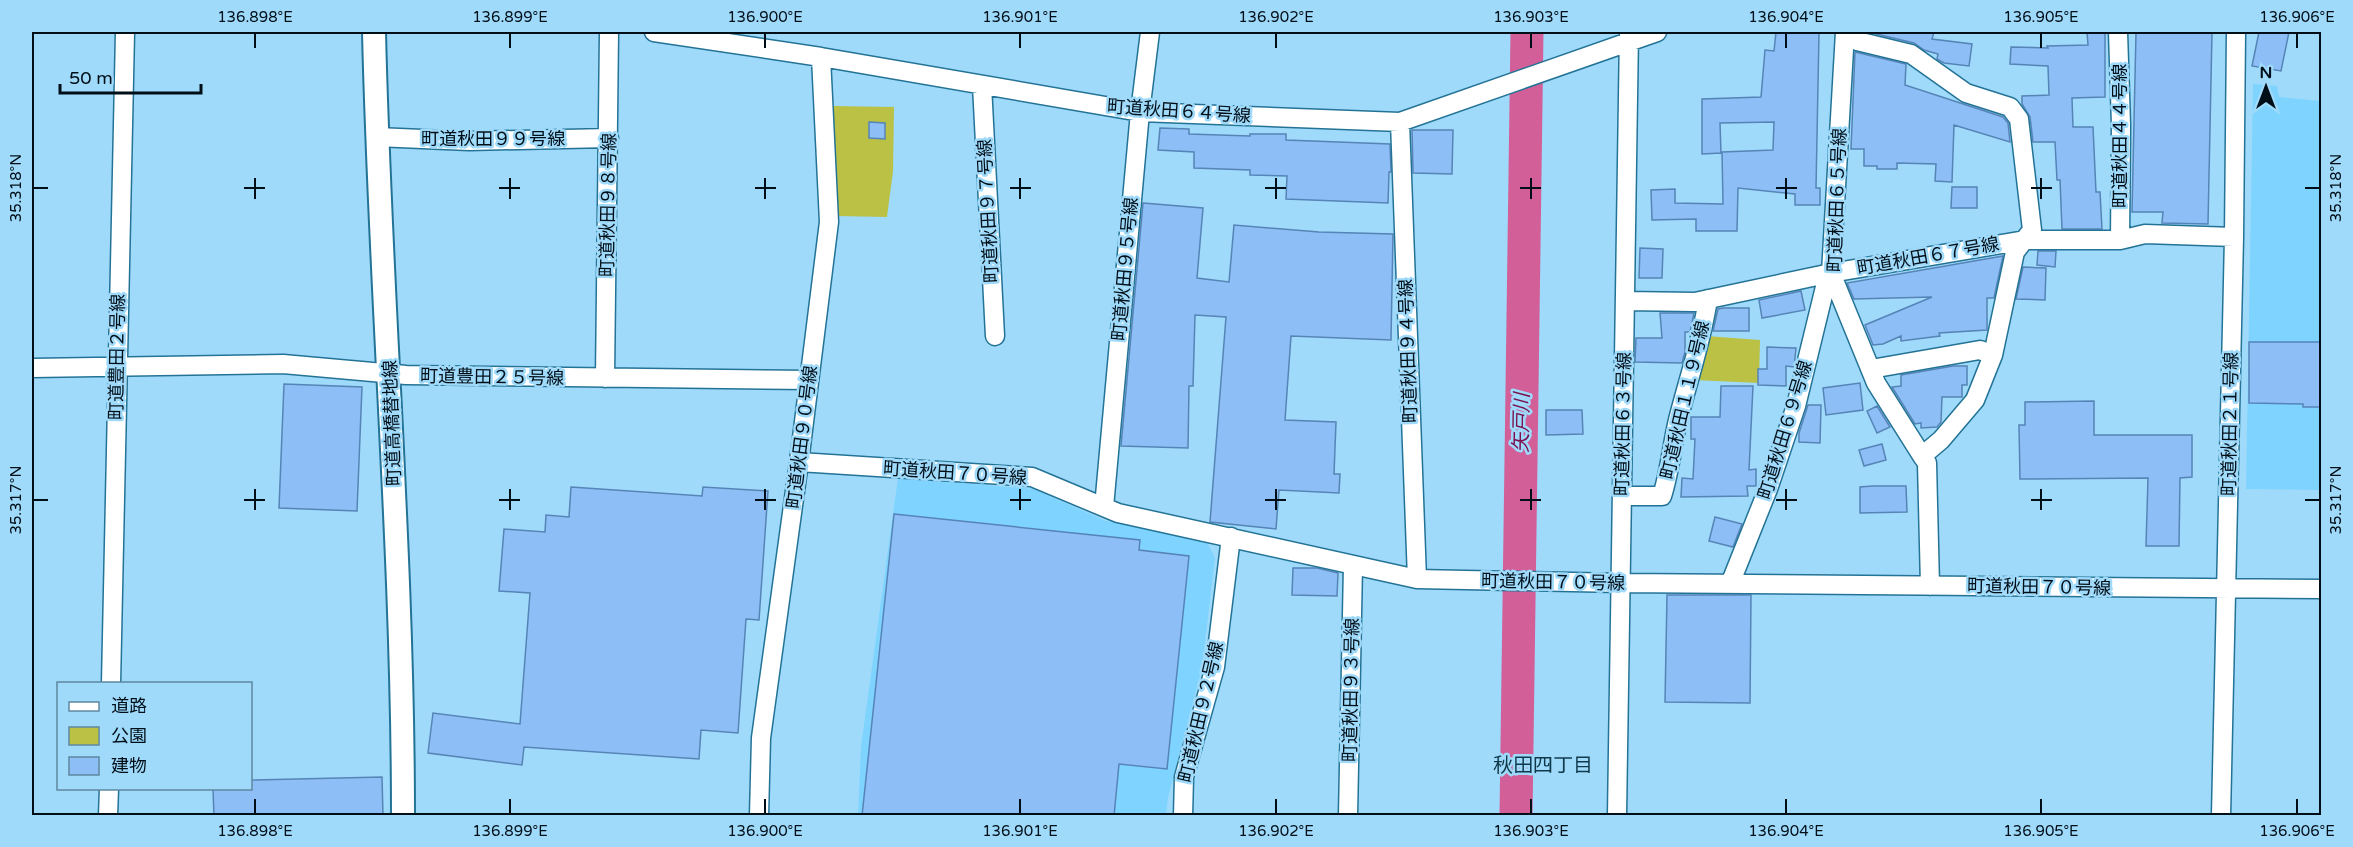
<svg xmlns="http://www.w3.org/2000/svg" width="2353" height="847" font-family="'Varela Round','Noto Sans JP',sans-serif">
	<style>
		.built { fill: #7ed4ff }
		.green { fill: #bac144 }
		.lines { fill: none; stroke-linecap: round; stroke-linejoin: round }
		.river { stroke: #d25f97; stroke-width: 33 }
		.building { fill: #8dbef5; stroke: #5684b7; stroke-width: 1.5 }
		.minor-casing { stroke: #237396; stroke-width: 21 }
		.tertiary-casing { stroke: #237396; stroke-width: 26 }
		.minor { stroke: #fff; stroke-width: 18 }
		.tertiary { stroke: #fff; stroke-width: 22 }
		.ticks { fill: none; stroke: #000e18; stroke-width: 2 }
		.labels { text-anchor: middle; stroke-width: 5; stroke-linejoin: round; paint-order: stroke }
		.street-label { font-size: 18px; fill: #000e18; stroke: #9fdafa }
		.water-label { font-size: 20px; font-style: italic; fill: #7b104e; stroke: #9fdafa }
		.neighbourhood-label { font-size: 20px; fill: #0f394b; stroke: #9fdafa }
		.neatline { fill: none; stroke: #000e18; stroke-width: 2 }
		.ticks-label { font-size: 15px; text-anchor: middle; fill: #000e18 }
	</style>
	<rect width="100%" height="100%" fill="#9fdafa"/>
	<path class="built" d="M2253,84L2277,86L2279,97L2321,101L2322,490L2246,489Z
		M898,478L1033,489L1106,521L1206,540L1215,558L1202,668L1168,797L1166,815L858,816L861,747Z"/>
	<path class="green" d="M832,106L894,107L893,171L887,217L837,216Z
		M1706,336L1760,340L1759,383L1694,380Z"/>
	<g class="lines">
		<path class="river" d="M1516,816L1527,32"/>
	</g>
	<path class="building" d="M1776,32L1819,33L1816,188H1820V205H1795V194L1738,188L1737,231H1696V219L1652,220L1651,190L1675,189V203L1723,204L1722,152L1773,150L1774,122L1720,123L1721,153L1702,154V99L1761,97L1765,50L1774,51Z
		M1876,32H1934L1932,39L1972,44L1969,66L1944,63L1937,59L1938,54L1924,50L1914,43L1876,34Z
		M2087,32H2105V97L2072,98L2073,127H2093L2096,192H2100L2102,229H2062L2060,180H2057L2055,142H2033L2030,117L2022,104V96L2049,95L2048,66L2010,64L2011,47L2048,48L2047,46L2088,45Z
		M2136,32H2212L2208,224L2162,223L2163,212H2132Z
		M2259,32H2289L2281,71L2252,66Z
		M1855,52L1906,64L1905,85L2003,117L2008,123L2010,142L1954,125L1952,182L1935,181L1936,164L1897,163V169H1877V166H1864V149H1851Z
		M869,122L885,123V139L869,138Z
		M1160,128L1189,129V134L1250,136V134H1286V140L1390,144L1391,172H1389L1388,203L1286,199L1287,176L1250,175V170L1194,168V152L1158,150Z
		M1412,130H1453L1452,174L1413,173Z
		M1952,187H1977V208H1951Z
		M1143,203L1203,208L1197,278L1229,282L1234,225L1319,232L1393,234L1391,340L1291,336L1285,420L1336,422L1334,474H1340L1339,493L1279,490L1276,529L1210,522L1226,317L1195,315L1193,386H1189L1188,448L1121,446Z
		M1640,248L1663,249L1662,278H1639Z
		M2038,251H2056L2055,267L2037,265Z
		M2003,256L1994,298H1987V330L1939,333L1940,336L1901,341V336L1883,344L1873,345L1865,325L1932,297L1854,299L1847,283Z
		M2023,267L2046,268L2045,300L2016,299Z
		M1801,291L1805,310L1762,318L1759,300Z
		M1723,308H1749V331H1713L1718,309Z
		M1660,313H1694L1690,332H1685V352L1682,363L1635,362L1636,338H1662Z
		M2249,342H2322V407H2303V404L2249,403Z
		M1767,347L1796,348L1794,367L1786,366V386L1758,385V369H1767Z
		M1953,366H1967V385H1962V397H1942L1941,422L1937,427L1921,428V423L1915,424L1892,387L1901,386V375Z
		M1860,383L1863,410L1826,415L1823,388Z
		M284,384L362,387L357,511L279,508Z
		M1721,386H1753L1749,470L1756,469V486H1747L1748,496L1681,497L1682,478L1693,479L1695,439H1691V417H1720Z
		M2094,401V435H2192V477L2180,478L2179,546H2146L2148,478L2020,479L2019,425H2025V402Z
		M1808,405H1821L1820,443L1799,442V433Z
		M1877,406L1890,427L1877,433L1867,411Z
		M1546,410H1582L1583,434L1546,435Z
		M1882,444L1886,460L1864,466L1859,450Z
		M1873,486H1906L1907,512L1860,513V487Z
		M571,487L702,496L703,487L768,491L759,620L746,619L738,733L701,730L699,759L524,747L522,765L428,753L433,713L520,724L530,593L499,591L504,529L545,532L546,515L569,517Z
		M894,514L1140,540L1139,550L1189,556L1167,769L1119,764L1114,816H862Z
		M1715,517L1742,524L1733,547L1709,541Z
		M1293,568H1317L1338,573L1337,596L1292,595Z
		M1667,595H1751L1750,703L1665,702Z
		M382,777L383,816H214L213,789H250V780Z"/>
	<g class="lines">
		<defs>
			<path id="minor" d="M654,32L821,57L1140,112L1400,122L1657,32
				M1845,32L1831,273L1876,383L1922,456
				M1848,32L1857,41L1911,54L1966,93L2010,107L2019,119L2032,230L2015,252L1993,355L1975,400L1941,440L1922,456L1927,463L1930,586
				M2118,32L2121,125L2120,240
				M982,85L995,336
				M1400,122L1417,579
				M376,137L469,141L609,138
				M1625,301L1695,302L1831,273L2025,240H2120L2145,234L2234,237
				M32,368L283,364L406,375L809,380
				M1871,369L1980,350L1993,355
				M605,378L609,32
				M799,462L1032,477L1118,513L1417,579L1621,583L2322,589
				M1622,496H1662C1670,471 1672,445 1678,420C1688,380 1702,340 1708,299
				M1104,507L1140,112L1150,32
				M1730,584L1768,489L1796,406L1825,287L1831,273
				M111,684L125,32
				M108,816L109,788
				M759,816L761,738L799,462L829,222L821,57
				M1183,816L1184,777L1215,667L1231,537
				M1348,816L1353,565
				M1617,816L1629,32
				M2221,816L2234,237L2236,32"/>
			<path id="tertiary" d="M374,32C380,293 403,554 403,816"/>
		</defs>
		<use href="#minor" class="minor-casing"/>
		<use href="#tertiary" class="tertiary-casing"/>
		<use href="#minor" class="minor"/>
		<use href="#tertiary" class="tertiary"/>
	</g>
	<path class="ticks" d="M255,33V48M510,33V48M765,33V48M1020,33V48M1276,33V48M1531,33V48M1786,33V48M2041,33V48M2297,33V48M255,178V199M510,178V199M765,178V199M1020,178V199M1276,178V199M1531,178V199M1786,178V199M2041,178V199M33,188H48M244,188H265M499,188H520M755,188H776M1010,188H1031M1265,188H1286M1520,188H1541M1776,188H1797M2031,188H2052M2305,188H2320M255,489V510M510,489V510M765,489V510M1020,489V510M1276,489V510M1531,489V510M1786,489V510M2041,489V510M33,500H48M244,500H265M499,500H520M755,500H776M1010,500H1031M1265,500H1286M1520,500H1541M1776,500H1797M2031,500H2052M2305,500H2320M255,799V814M510,799V814M765,799V814M1020,799V814M1276,799V814M1531,799V814M1786,799V814M2041,799V814M2297,799V814"/>
	<g class="labels">
		<g class="street-label">
			<text transform="translate(1179 111) rotate(4)" y="6">町道秋田６４号線</text>
			<text transform="translate(2120 136) rotate(-90)" y="6">町道秋田４４号線</text>
			<text x="493" y="145">町道秋田９９号線</text>
			<text transform="translate(1837 200) rotate(-88)" y="6">町道秋田６５号線</text>
			<text transform="translate(608 205) rotate(-89)" y="6">町道秋田９８号線</text>
			<text transform="translate(988 211) rotate(-93)" y="6">町道秋田９７号線</text>
			<text transform="translate(1928 256) rotate(-10)" y="6">町道秋田６７号線</text>
			<text transform="translate(1125 269) rotate(-85)" y="6">町道秋田９５号線</text>
			<text transform="translate(1408 351) rotate(-92)" y="6">町道秋田９４号線</text>
			<text transform="translate(117 357) rotate(-89)" y="6">町道豊田２号線</text>
			<text transform="translate(492 377) rotate(1)" y="6">町道豊田２５号線</text>
			<text transform="translate(1685 400) rotate(-77)" y="6">町道秋田１１９号線</text>
			<text transform="translate(392 423) rotate(-92)" y="6">町道高橋替地線</text>
			<text transform="translate(1623 424) rotate(-89)" y="6">町道秋田６３号線</text>
			<text transform="translate(2230 424) rotate(-89)" y="6">町道秋田２１号線</text>
			<text transform="translate(1785 430) rotate(-73)" y="6">町道秋田６９号線</text>
			<text transform="translate(802 437) rotate(-83)" y="6">町道秋田９０号線</text>
			<text transform="translate(955 473) rotate(4)" y="6">町道秋田７０号線</text>
			<text transform="translate(1553 582) rotate(1)" y="6">町道秋田７０号線</text>
			<text transform="translate(2039 587) rotate(1)" y="6">町道秋田７０号線</text>
			<text transform="translate(1351 690) rotate(-89)" y="6">町道秋田９３号線</text>
			<text transform="translate(1201 712) rotate(-77)" y="6">町道秋田９２号線</text>
		</g>
		<g class="water-label">
			<text transform="translate(1521 423) rotate(-89)" y="7">矢戸川</text>
		</g>
		<g class="neighbourhood-label">
			<text x="1543" y="772">秋田四丁目</text>
		</g>
	</g>
	<rect width="2353" height="847" fill="none" stroke="#9fdafa" stroke-width="66"/>
	<rect x="57" y="682" width="195" height="108" fill="#9fdafa" stroke="#5f88a0" stroke-width="1.5"/>
	<rect x="69" y="702" width="30" height="9" fill="#ffffff" stroke="#5f88a0" stroke-width="1.5"/>
	<text x="111" y="712" font-size="18" fill="#000e18">道路</text>
	<rect x="69" y="727" width="30" height="18" fill="#bac144" stroke="#5f88a0" stroke-width="1.5"/>
	<text x="111" y="742" font-size="18" fill="#000e18">公園</text>
	<rect x="69" y="757" width="30" height="18" fill="#8dbef5" stroke="#5f88a0" stroke-width="1.5"/>
	<text x="111" y="772" font-size="18" fill="#000e18">建物</text>
	<g transform="translate(2266 87)" stroke="#9fdafa" stroke-width="4.5" paint-order="stroke">
	<path d="M0-4.5L10 22L0 15L-10 22Z" fill="#000e18"/>
	<text y="-9" font-size="16" font-weight="bold" text-anchor="middle" fill="#000e18">N</text>
	</g>
	<path d="M60 84v9h141v-9" fill="none" stroke="#000e18" stroke-width="3"/>
	<text x="69" y="84" font-size="18" fill="#000e18" stroke="#9fdafa" stroke-width="4.5" paint-order="stroke">50 m</text>
	<rect x="33" y="33" width="2287" height="781" class="neatline"/>
	<g class="ticks-label">
		<text x="255" y="22">136.898°E</text>
		<text x="510" y="22">136.899°E</text>
		<text x="765" y="22">136.900°E</text>
		<text x="1020" y="22">136.901°E</text>
		<text x="1276" y="22">136.902°E</text>
		<text x="1531" y="22">136.903°E</text>
		<text x="1786" y="22">136.904°E</text>
		<text x="2041" y="22">136.905°E</text>
		<text x="2297" y="22">136.906°E</text>
		<text transform="translate(16 188) rotate(-90)" y="5">35.318°N</text>
		<text transform="translate(2336 188) rotate(-90)" y="5">35.318°N</text>
		<text transform="translate(16 500) rotate(-90)" y="5">35.317°N</text>
		<text transform="translate(2336 500) rotate(-90)" y="5">35.317°N</text>
		<text x="255" y="836">136.898°E</text>
		<text x="510" y="836">136.899°E</text>
		<text x="765" y="836">136.900°E</text>
		<text x="1020" y="836">136.901°E</text>
		<text x="1276" y="836">136.902°E</text>
		<text x="1531" y="836">136.903°E</text>
		<text x="1786" y="836">136.904°E</text>
		<text x="2041" y="836">136.905°E</text>
		<text x="2297" y="836">136.906°E</text>
	</g>
</svg>
